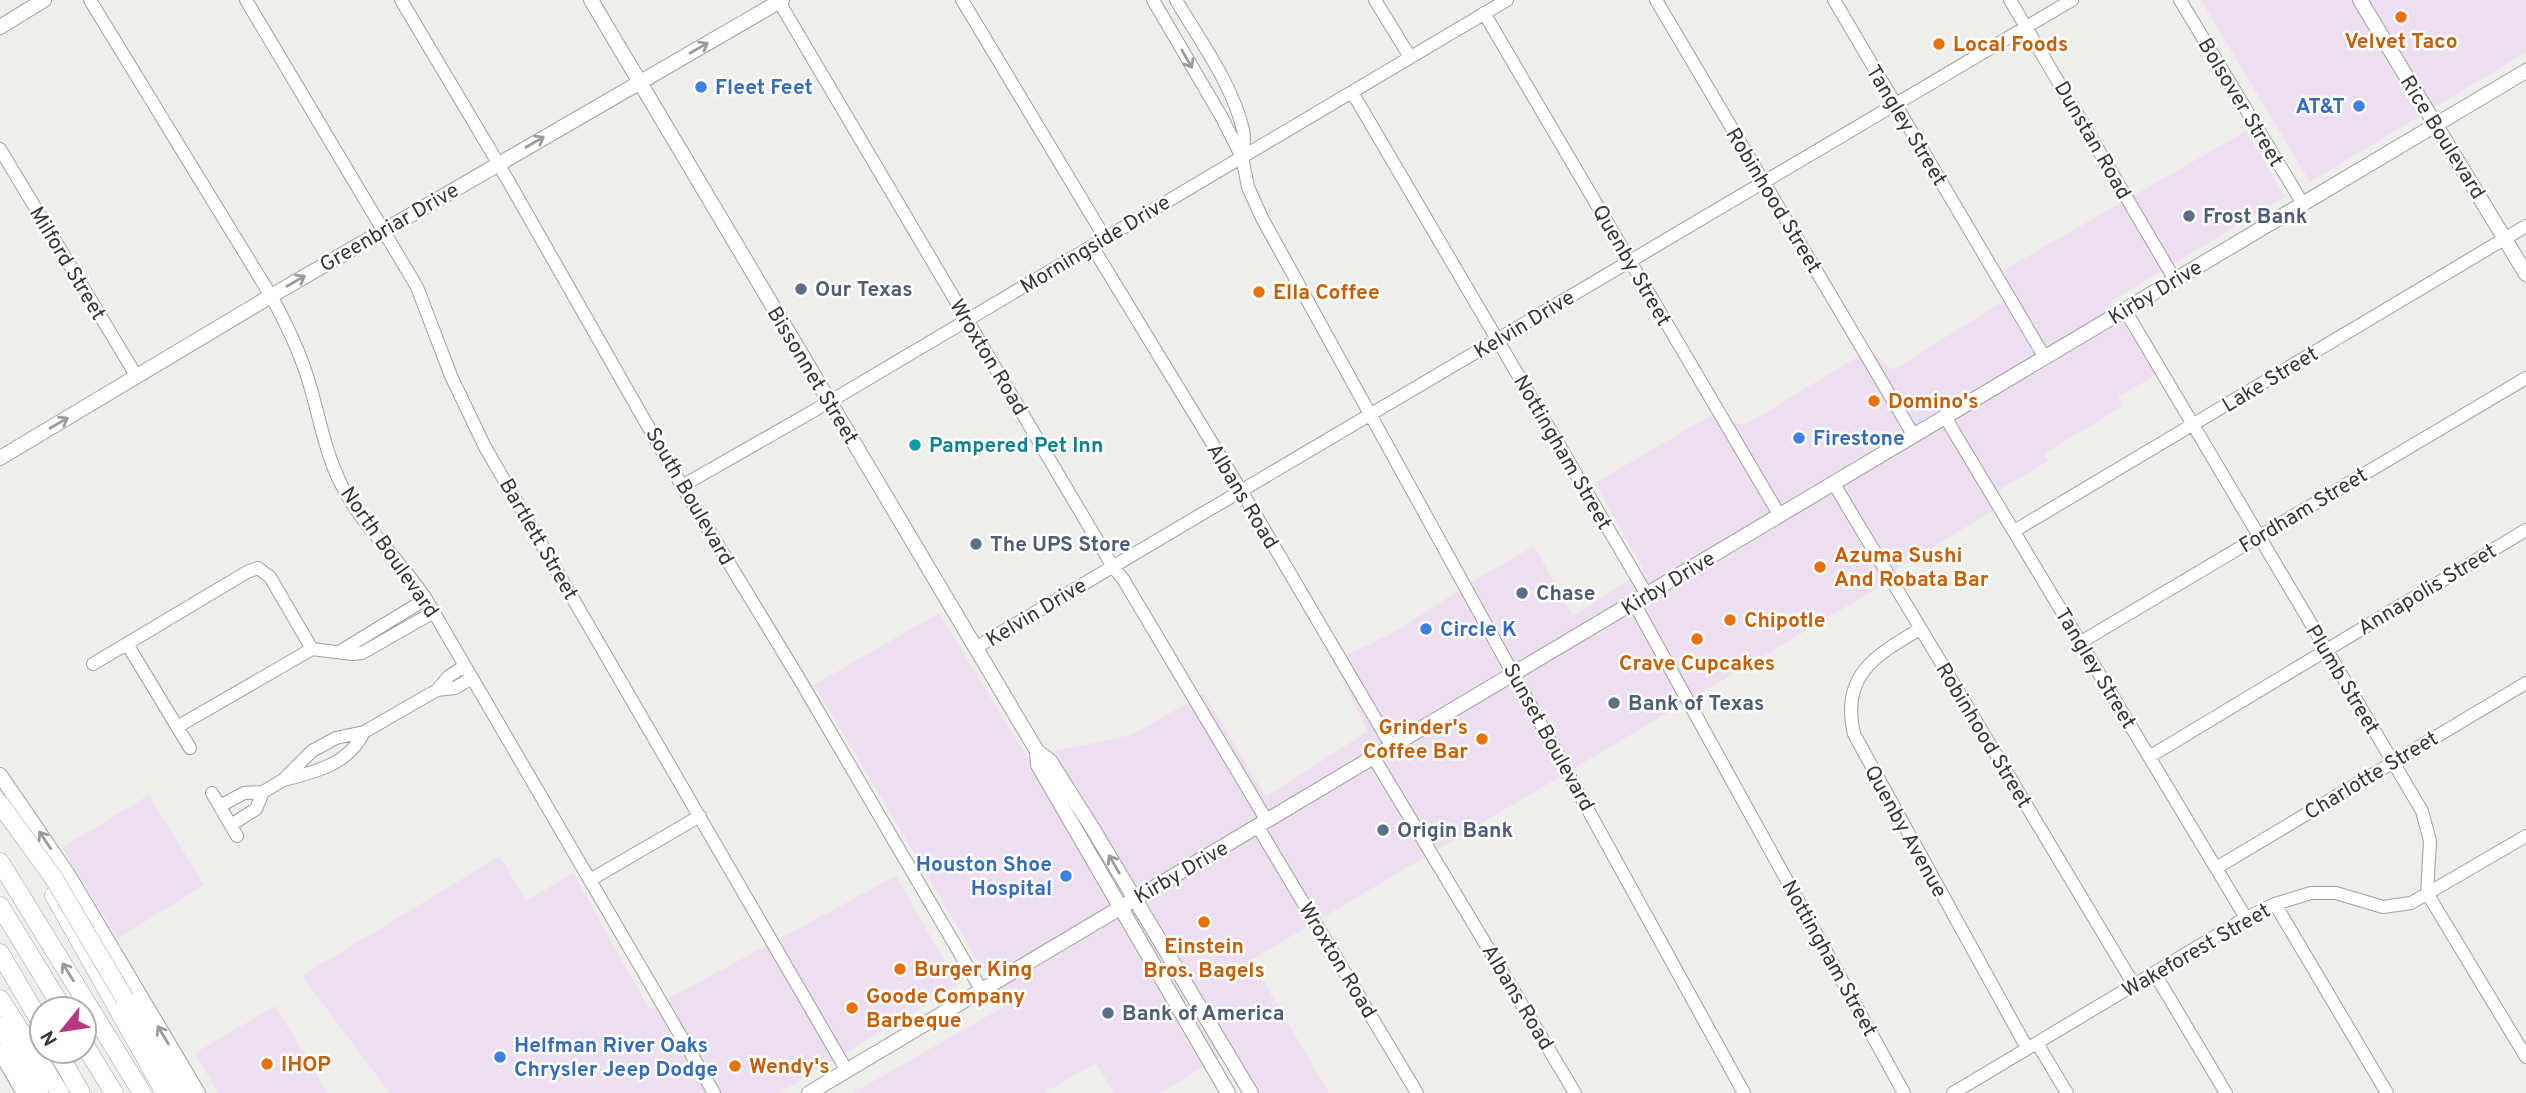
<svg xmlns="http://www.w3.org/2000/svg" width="2526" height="1093" font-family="Overpass,sans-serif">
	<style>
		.commercial { fill: #eddef1 }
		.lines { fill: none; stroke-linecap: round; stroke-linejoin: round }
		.minor-casing { stroke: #a2a19d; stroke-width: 14 }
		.major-casing { stroke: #a2a19d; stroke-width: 16 }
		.highway-casing { stroke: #a2a19d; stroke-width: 19 }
		.minor { stroke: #fff; stroke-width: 12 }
		.major { stroke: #fff; stroke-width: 14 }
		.highway { stroke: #fff; stroke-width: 18 }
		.highway-bridge-casing { stroke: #a2a19d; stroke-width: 19; stroke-linecap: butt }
		.highway-bridge { stroke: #fff; stroke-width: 18 }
		.oneway { stroke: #9c9b9a }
		.food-dot { fill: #e8710a; stroke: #fff; stroke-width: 2.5 }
		.shop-dot { fill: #3f7fe0; stroke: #fff; stroke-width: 2.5 }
		.service-dot { fill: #5c6f8a; stroke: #fff; stroke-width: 2.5 }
		.culture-dot { fill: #0f9aa8; stroke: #fff; stroke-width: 2.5 }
		.labels { text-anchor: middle; stroke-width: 5; stroke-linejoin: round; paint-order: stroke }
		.food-label { font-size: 21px; font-weight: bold; fill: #c56008; stroke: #fff; text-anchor: start }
		.shop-label { font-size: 21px; font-weight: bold; fill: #366cbe; stroke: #fff; text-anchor: start }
		.street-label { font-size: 21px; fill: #383736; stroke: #fff }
		.service-label { font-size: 21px; font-weight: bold; fill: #4e5e75; stroke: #fff; text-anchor: start }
		.culture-label { font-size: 21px; font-weight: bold; fill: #0d838f; stroke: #fff; text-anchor: start }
	</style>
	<rect width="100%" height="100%" fill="#efeeea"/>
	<path class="commercial" d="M2201,0H2526V52L2310,182Z
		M2246,131L2285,197L2111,301L2156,375L2118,397L2123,406L2044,454L2048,461L1987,497L1994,510L1883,577L1886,583L1251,960L1329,1093H1257L1232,1050L1159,1093H1114L1096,1063L1044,1093H853L1005,1006L814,685L939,613L1027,757L1131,735L1204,694L1266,797L1368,731L1333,662L1397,631L1470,583L1534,546L1573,616L1644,570L1595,483L1710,416L1745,425L1869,350L1893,370L2002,302L2006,269Z
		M149,795L204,885L118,938L62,848Z
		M500,856L526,901L573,873L649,1009L896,876L958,985L779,1093H390L302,976Z
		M275,1006L328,1093H218L195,1053Z"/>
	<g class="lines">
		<defs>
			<path id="minor" d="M90,0L271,296C286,323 299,350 308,379C319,414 324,449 340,482C362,527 399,558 426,599L714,1093
				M246,0L417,287L451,376L485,447L847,1071
				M401,0L498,163L682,486L797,675L982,991
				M778,0L1113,567L1123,579L1267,821
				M962,0L1105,238
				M1153,0L1221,116L1242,157L1248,187L1262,218L1744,1093
				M1176,0C1199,39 1233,85 1243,130C1245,139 1244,147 1242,157
				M1375,0L1410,57
				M1656,0L1914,436
				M1834,0L2045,358
				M2010,0L2175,280
				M2180,0L2303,204
				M1484,13L1780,516
				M1352,92L1647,595
				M0,149L137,377
				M1092,246L1248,502L1392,747
				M2125,310L2422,811L2430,841L2427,893L2526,1057
				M1945,417L2246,918
				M1834,484L2134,985
				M682,486L829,402L1507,0
				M2014,531L2526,226
				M1634,603L1904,1093
				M1920,629C1876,655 1840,675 1854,734L2027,1048
				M2081,642L2526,378
				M127,644L190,748
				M975,648L2072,0
				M339,652L426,599
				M93,664L247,572L258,568L270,577L312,649
				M437,690L449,676L465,666
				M177,727L312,649L352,654L362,653L434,612
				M2149,757L2526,530
				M1374,758L1575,1093
				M283,780C316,772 349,764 364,732
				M212,793L237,836
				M220,806L244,793L263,792L283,780L312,751L336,738L364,732L437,690L455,688L472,678
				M231,825L256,809L263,792
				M1258,827L1417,1093
				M2216,868L2526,683
				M590,880L700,816
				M2275,904L2387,1093
				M2155,974L2226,1093
				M2037,1043L2067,1093
				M1953,1093L2246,918L2275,904L2311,893H2336L2383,907L2411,903L2526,836"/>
			<path id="major" d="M591,0L1037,751L1050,761L1093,829L1251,1093
				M2360,0L2526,274
				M0,27L44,0
				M0,458L271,296L782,0
				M1037,751L1038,765L1228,1093
				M0,775L69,876L198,1093
				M0,1052L24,1093
				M809,1093L2526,71"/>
			<path id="highway" d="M0,862L142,1093
				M54,895L165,1093
				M0,906L63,1009
				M0,953L42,1025
				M0,999L60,1093
				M126,1000L182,1093
				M0,1026L39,1093
				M84,1044L114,1093
				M57,1051L81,1093"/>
		</defs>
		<use href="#minor" class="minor-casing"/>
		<use href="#major" class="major-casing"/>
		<use href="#highway" class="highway-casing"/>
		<use href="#minor" class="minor"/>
		<use href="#major" class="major"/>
		<use href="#highway" class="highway"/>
		<defs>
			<path id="highway-bridge" d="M0,804L53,877L125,999"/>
		</defs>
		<use href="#highway-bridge" class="highway-bridge-casing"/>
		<use href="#highway-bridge" class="highway-bridge"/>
	</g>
	<defs><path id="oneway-shaft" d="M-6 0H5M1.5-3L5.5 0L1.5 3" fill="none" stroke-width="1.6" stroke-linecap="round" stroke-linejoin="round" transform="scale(1.75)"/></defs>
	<g class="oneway">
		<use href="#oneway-shaft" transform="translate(699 48) rotate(-30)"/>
		<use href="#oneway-shaft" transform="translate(1187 59) rotate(60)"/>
		<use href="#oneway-shaft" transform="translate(535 142) rotate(-30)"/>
		<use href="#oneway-shaft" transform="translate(296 281) rotate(-30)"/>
		<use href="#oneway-shaft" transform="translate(59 423) rotate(-30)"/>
		<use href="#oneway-shaft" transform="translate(45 840) rotate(-124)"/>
		<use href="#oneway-shaft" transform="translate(1114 864) rotate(-120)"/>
		<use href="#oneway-shaft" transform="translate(68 972) rotate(-122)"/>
		<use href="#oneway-shaft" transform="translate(163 1035) rotate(-121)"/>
	</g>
	<g class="food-dot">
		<circle cx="2401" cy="17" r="7"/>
		<circle cx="1939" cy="44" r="7"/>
		<circle cx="1259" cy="292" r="7"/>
		<circle cx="1874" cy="401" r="7"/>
		<circle cx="1820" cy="567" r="7"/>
		<circle cx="1730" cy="620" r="7"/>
		<circle cx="1697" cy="639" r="7"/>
		<circle cx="1482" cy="739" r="7"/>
		<circle cx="1204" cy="922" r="7"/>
		<circle cx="900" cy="969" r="7"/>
		<circle cx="852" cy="1008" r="7"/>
		<circle cx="267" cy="1064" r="7"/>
		<circle cx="735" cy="1066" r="7"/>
	</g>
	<g class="shop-dot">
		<circle cx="701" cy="87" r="7"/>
		<circle cx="2359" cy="106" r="7"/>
		<circle cx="1799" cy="438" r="7"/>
		<circle cx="1426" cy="629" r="7"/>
		<circle cx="1066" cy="876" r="7"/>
		<circle cx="500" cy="1057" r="7"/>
	</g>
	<g class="service-dot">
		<circle cx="2189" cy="216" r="7"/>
		<circle cx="801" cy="289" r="7"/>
		<circle cx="976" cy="544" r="7"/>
		<circle cx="1522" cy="593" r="7"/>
		<circle cx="1614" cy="703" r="7"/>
		<circle cx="1383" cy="830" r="7"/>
		<circle cx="1108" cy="1013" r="7"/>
	</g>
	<circle class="culture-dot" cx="915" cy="445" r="7"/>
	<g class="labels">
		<g class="food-label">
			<text x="2401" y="48" text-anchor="middle">Velvet Taco</text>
			<text x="1953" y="51">Local Foods</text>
			<text x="1273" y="299">Ella Coffee</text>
			<text x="1888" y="408">Domino's</text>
			<text x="1834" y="562">Azuma Sushi<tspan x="1834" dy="24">And Robata Bar</tspan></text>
			<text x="1744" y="627">Chipotle</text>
			<text x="1697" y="670" text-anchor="middle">Crave Cupcakes</text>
			<text x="1468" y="734" text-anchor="end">Grinder's<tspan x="1468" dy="24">Coffee Bar</tspan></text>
			<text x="1204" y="953" text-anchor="middle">Einstein<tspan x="1204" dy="24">Bros. Bagels</tspan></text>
			<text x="914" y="976">Burger King</text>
			<text x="866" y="1003">Goode Company<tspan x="866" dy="24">Barbeque</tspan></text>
			<text x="281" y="1071">IHOP</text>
			<text x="749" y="1073">Wendy's</text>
		</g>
		<g class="shop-label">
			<text x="715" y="94">Fleet Feet</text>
			<text x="2345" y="113" text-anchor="end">AT&amp;T</text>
			<text x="1813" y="445">Firestone</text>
			<text x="1440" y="636">Circle K</text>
			<text x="1052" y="871" text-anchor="end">Houston Shoe<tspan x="1052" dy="24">Hospital</tspan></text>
			<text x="514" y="1052">Helfman River Oaks<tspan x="514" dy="24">Chrysler Jeep Dodge</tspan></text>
		</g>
		<g class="street-label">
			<text transform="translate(2241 102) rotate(59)" y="7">Bolsover Street</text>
			<text transform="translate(1907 125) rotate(59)" y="7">Tangley Street</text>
			<text transform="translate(2443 137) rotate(58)" y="7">Rice Boulevard</text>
			<text transform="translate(2093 140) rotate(60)" y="7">Dunstan Road</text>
			<text transform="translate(1774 200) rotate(59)" y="7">Robinhood Street</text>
			<text transform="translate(389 227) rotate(-30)" y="7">Greenbriar Drive</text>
			<text transform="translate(1095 244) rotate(-31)" y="7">Morningside Drive</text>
			<text transform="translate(68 263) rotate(59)" y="7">Milford Street</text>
			<text transform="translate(1632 265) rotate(60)" y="7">Quenby Street</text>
			<text transform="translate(2155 292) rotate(-31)" y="7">Kirby Drive</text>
			<text transform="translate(1524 324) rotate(-31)" y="7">Kelvin Drive</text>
			<text transform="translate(989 357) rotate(59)" y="7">Wroxton Road</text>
			<text transform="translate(813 375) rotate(59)" y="7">Bissonnet Street</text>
			<text transform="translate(2270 379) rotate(-31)" y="7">Lake Street</text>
			<text transform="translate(1563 452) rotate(60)" y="7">Nottingham Street</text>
			<text transform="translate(690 496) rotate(60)" y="7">South Boulevard</text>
			<text transform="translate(1243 496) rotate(59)" y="7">Albans Road</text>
			<text transform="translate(2303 510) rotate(-31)" y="7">Fordham Street</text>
			<text transform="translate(539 539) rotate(60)" y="7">Bartlett Street</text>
			<text transform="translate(390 552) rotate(55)" y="7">North Boulevard</text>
			<text transform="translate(1668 583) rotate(-31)" y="7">Kirby Drive</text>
			<text transform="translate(2427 589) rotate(-31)" y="7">Annapolis Street</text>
			<text transform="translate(1036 612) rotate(-31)" y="7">Kelvin Drive</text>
			<text transform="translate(2096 668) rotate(59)" y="7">Tangley Street</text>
			<text transform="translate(2343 679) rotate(59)" y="7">Plumb Street</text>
			<text transform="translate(1984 735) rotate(59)" y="7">Robinhood Street</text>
			<text transform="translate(1549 737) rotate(61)" y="7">Sunset Boulevard</text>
			<text transform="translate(2371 775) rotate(-31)" y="7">Charlotte Street</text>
			<text transform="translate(1906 831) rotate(61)" y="7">Quenby Avenue</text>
			<text transform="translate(1181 872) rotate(-30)" y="7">Kirby Drive</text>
			<text transform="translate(2196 950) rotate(-30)" y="7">Wakeforest Street</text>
			<text transform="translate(1830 958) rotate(61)" y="7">Nottingham Street</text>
			<text transform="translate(1338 960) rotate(59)" y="7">Wroxton Road</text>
			<text transform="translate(1518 997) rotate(59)" y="7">Albans Road</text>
		</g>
		<g class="service-label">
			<text x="2203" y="223">Frost Bank</text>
			<text x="815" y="296">Our Texas</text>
			<text x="990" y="551">The UPS Store</text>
			<text x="1536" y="600">Chase</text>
			<text x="1628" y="710">Bank of Texas</text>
			<text x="1397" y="837">Origin Bank</text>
			<text x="1122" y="1020">Bank of America</text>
		</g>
		<g class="culture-label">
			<text x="929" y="452">Pampered Pet Inn</text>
		</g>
	</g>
	<g transform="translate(63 1030) rotate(240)"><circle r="33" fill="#ffffff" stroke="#afafaf" stroke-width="2"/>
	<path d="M0-5L12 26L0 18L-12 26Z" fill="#b83781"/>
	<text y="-10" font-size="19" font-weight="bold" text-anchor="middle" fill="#383736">N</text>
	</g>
</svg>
